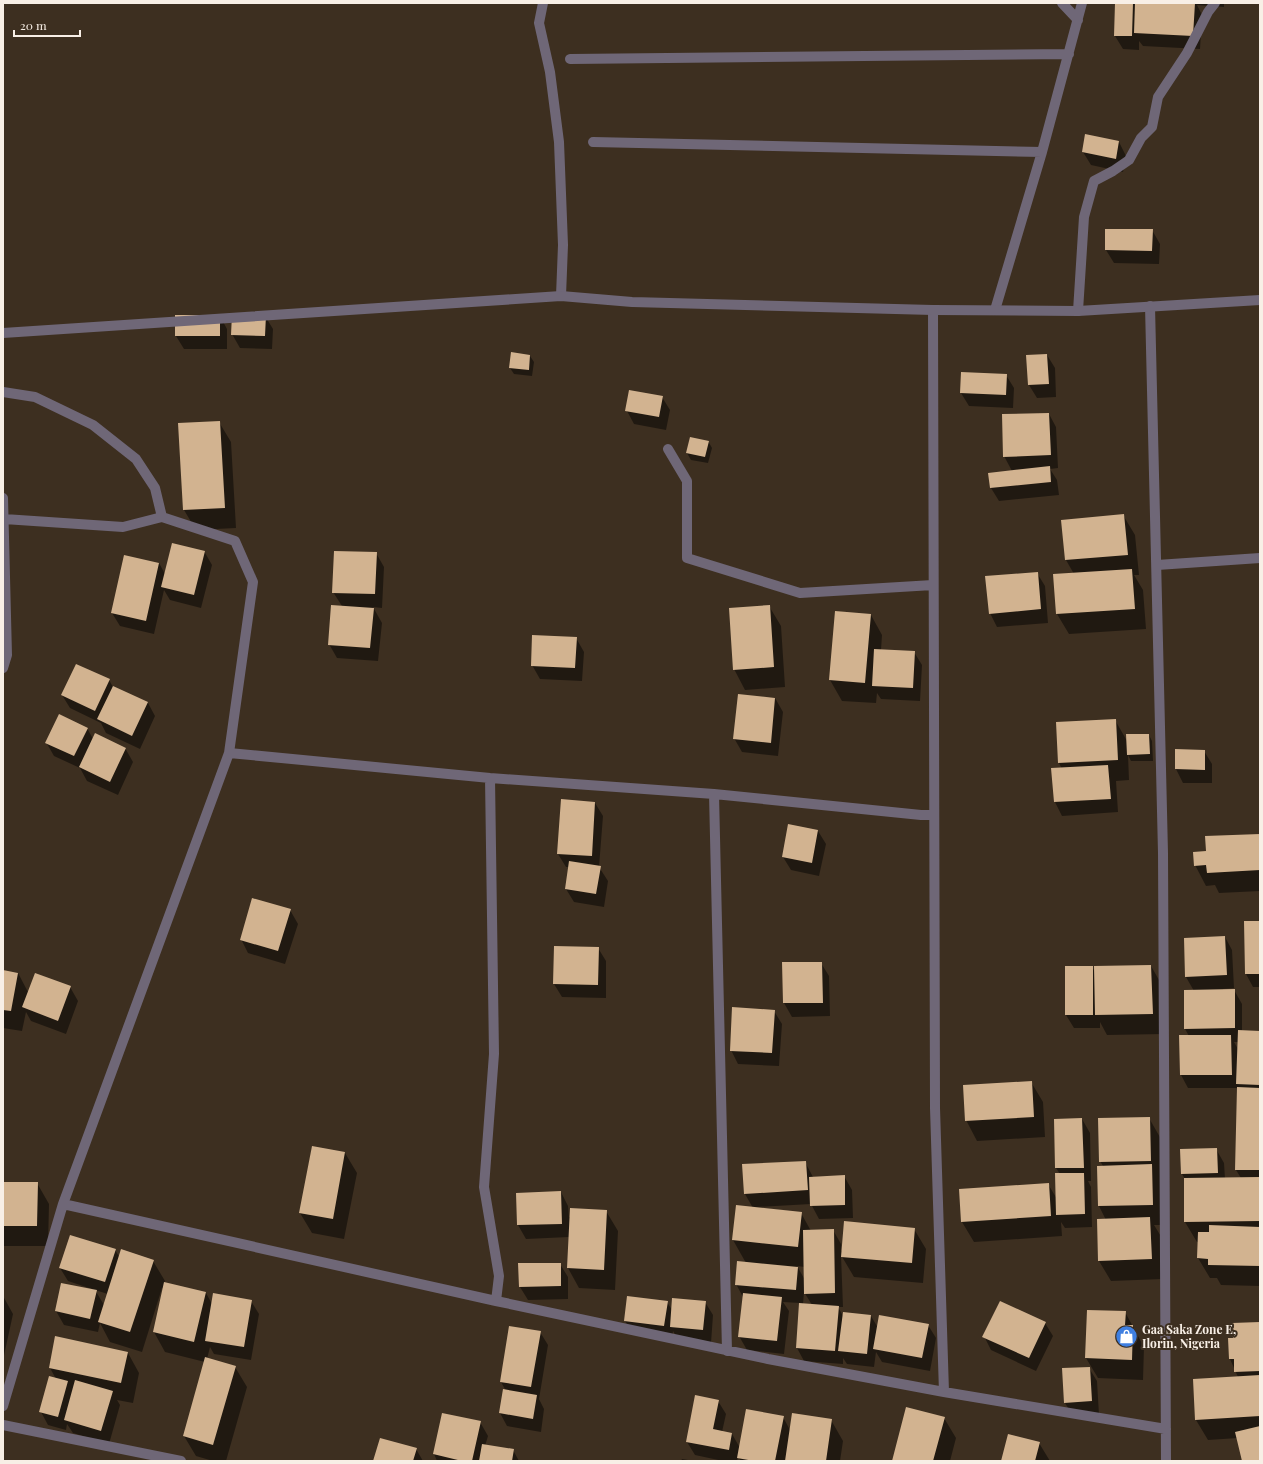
<svg xmlns="http://www.w3.org/2000/svg" width="1263" height="1464" font-family="'Playfair Display',serif">
	<style>
		.shadow { fill: #0007; fill-rule: evenodd }
		.building { fill: #d2b390 }
		.lines { fill: none; stroke-linecap: round; stroke-linejoin: round }
		.minor { stroke: #6f6777; stroke-width: 10 }
		.tertiary { stroke: #6f6777; stroke-width: 10 }
		.labels { text-anchor: middle; stroke-width: 4; stroke-linejoin: round; paint-order: stroke }
		.poi-label { font-size: 12px; font-weight: bold; fill: #f8efe6; stroke: #3d2f20; text-anchor: start }
	</style>
	<rect width="100%" height="100%" fill="#3d2f20"/>
	<path class="shadow" d="M1116,3H1224V7L1197,5L1202,15L1200,49L1143,46L1139,41V50L1123,49L1115,36Z
		M1119,142L1126,156L1123,172L1091,165L1083,152Z
		M1152,230L1160,244L1159,264L1114,263L1106,250Z
		M220,316L227,329V349H184L176,336Z
		M265,316L273,329L272,349L240,348L232,334Z
		M1047,355L1055,368L1056,397L1037,398L1029,385Z
		M530,356L534,362L532,376L514,374L510,368Z
		M1006,375L1014,388L1013,408L969,406L961,393Z
		M662,397L670,410L666,430L634,424L627,411Z
		M1049,414L1056,427L1058,468L1050,469L1057,480L1059,495L999,501L991,488L1012,471L1004,456Z
		M219,422L231,442L236,528L196,530L184,510L179,424Z
		M708,441L712,448L708,463L691,460L687,453Z
		M1123,515L1135,535L1139,575H1134L1143,590L1146,629L1069,634L1057,614L1054,575L1074,574L1066,560L1062,521Z
		M204,551L212,565L201,608L170,600L164,590L154,634L120,626L112,613L159,563L165,574Z
		M376,553L384,567L382,608L373,607L382,623L378,661L337,658L329,644L342,606L333,592Z
		M1037,573L1045,586L1048,623L997,627L990,613Z
		M769,606L781,626L785,687L745,690L734,669Z
		M836,612L871,615L882,635L881,650L914,652L922,665L920,701L881,699L877,693L876,703L842,701L830,680Z
		M576,638L584,652L582,681L540,679L532,665Z
		M109,680L113,687L148,703L155,716L140,749L106,733L101,723L70,708L62,695Z
		M775,698L783,712L778,756L742,752L734,738Z
		M1115,720L1127,741L1149,735L1152,741L1153,761H1131L1128,755L1129,780L1116,781L1118,812L1062,816L1055,802L1052,769H1062L1059,763Z
		M87,728L93,739L125,748L133,762L118,795L87,781L80,768L54,756L46,742Z
		M1176,750L1204,751L1212,764V783H1183L1176,769Z
		M595,803L603,816L599,867L608,881L604,907L574,902L566,889L570,867H566L558,854Z
		M818,831L826,844L819,876L791,870L783,857Z
		M1260,836V891L1219,893L1215,885L1206,886L1195,865L1207,852Z
		M290,910L298,924L285,964L248,953L241,939Z
		M1260,922V987H1253L1246,974Z
		M1225,937L1232,950L1234,988L1223,989V990H1234L1242,1004V1031L1260,1032V1286L1221,1285L1217,1278H1210L1198,1258L1199,1242H1197L1185,1222V1179L1182,1174L1216,1149L1224,1163L1225,1179L1241,1178L1236,1170L1238,1088H1188L1181,1075L1189,1036L1185,1029L1194,991L1186,977ZM1234,1042H1238V1049Z
		M598,948L606,961V998L562,997L554,984Z
		M783,963H821L829,976L830,1016L792,1017L784,1003Z
		M1151,966L1163,987L1164,1034L1107,1035L1100,1022V1028H1074L1066,1015L1092,967L1095,972Z
		M3,971L18,973L28,992L70,987L78,1001L66,1034L31,1021L26,1012L22,1031L3,1028Z
		M774,1011L782,1024L779,1066L738,1064L731,1050Z
		M1031,1082L1043,1102L1045,1137L977,1141L966,1120Z
		M1149,1118L1161,1139L1164,1225H1154L1162,1238L1163,1279L1111,1281L1099,1261L1106,1220L1099,1206L1103,1166L1100,1161Z
		M1082,1119L1090,1133L1091,1181H1088L1091,1187L1092,1227L1065,1228L1061,1222L1062,1236L974,1242L962,1222L1048,1184L1057,1199L1060,1174L1056,1168Z
		M312,1147L345,1153L357,1173L344,1239L312,1233L300,1213Z
		M805,1162L813,1177L844,1176L852,1190L853,1218L819,1219L811,1204L756,1207L801,1213L811,1231L833,1230L841,1244V1251L914,1229L926,1249L923,1283L854,1277L841,1255L843,1307H838L843,1316H871L878,1328L928,1325L936,1338L930,1371L882,1362L876,1352L874,1367L847,1364L843,1358V1364L804,1361L797,1348L800,1303L783,1302L789,1311L784,1354L747,1350L739,1336L743,1297L736,1284L746,1263L733,1240L737,1206L753,1208L745,1194L743,1165ZM797,1266L805,1267V1280ZM804,1292L809,1300L812,1305L803,1304Z
		M3,1183H37L49,1204L48,1246H3Z
		M561,1192L568,1206L569,1217L606,1211L618,1231L615,1290L579,1288L568,1268L569,1237L526,1239L518,1225L517,1194Z
		M115,1250L120,1258L153,1261L165,1281L164,1283L206,1293L212,1304L251,1301L259,1314L251,1360L214,1354L210,1347L207,1359L235,1367L247,1387L226,1461H213L196,1456L184,1436L205,1362L165,1352L154,1332L164,1289L162,1288L142,1352L110,1342L100,1323L98,1332L64,1325L56,1311L62,1284L92,1290V1289L68,1281L60,1268ZM95,1290L108,1294L104,1305Z
		M560,1264L568,1277V1299L528,1300L520,1287Z
		M3,1296L13,1314L3,1360Z
		M667,1302L672,1310L705,1302L713,1315L711,1343L679,1341L673,1331L672,1339L633,1334L625,1321Z
		M1125,1312L1144,1347L1143,1380L1098,1378L1086,1358Z
		M1045,1323L1053,1336L1036,1371L991,1350L984,1336Z
		M1260,1323V1460L1243,1461L1238,1438L1208,1440L1196,1420L1238,1377L1230,1359L1229,1339H1234Z
		M540,1332L548,1345L539,1399L544,1409L541,1432L507,1426L500,1413L506,1391L501,1382Z
		M128,1353L139,1373L133,1403L117,1400L120,1405L109,1444L73,1433L67,1424L66,1430L48,1425L41,1412L56,1379L50,1368Z
		M1089,1368L1097,1381L1099,1415L1073,1416L1065,1403L1063,1369Z
		M718,1401L726,1414L722,1432L732,1434L740,1448L783,1417L790,1430L831,1420L843,1441L840,1461H741L738,1456L737,1461H723L695,1455L687,1442Z
		M443,1414L480,1422L488,1436L485,1446L513,1450L519,1461H437L434,1454Z
		M944,1418L956,1438L950,1461H893Z
		M1039,1443L1050,1461H1002Z
		M416,1449L423,1461H374Z
		M682,1459L694,1461H681Z"/>
	<path class="building" d="M1115,3H1133L1132,36H1114Z
		M1135,3H1195L1193,36L1134,33Z
		M1085,134L1119,141L1116,159L1082,152Z
		M1105,229H1153L1152,251L1105,250Z
		M232,314L266,315L265,336L231,335Z
		M175,315H220V336H175Z
		M511,352L530,355L529,370L509,368Z
		M1047,354L1049,384L1028,385L1026,355Z
		M961,372L1007,374L1006,395L960,393Z
		M629,390L663,396L659,417L625,411Z
		M1049,413L1051,455L1003,457L1002,414Z
		M220,421L225,508L183,510L178,423Z
		M690,437L709,441L705,457L686,453Z
		M1050,466L1051,482L990,488L988,473Z
		M1124,514L1128,555L1065,560L1061,520Z
		M172,543L205,551L194,595L161,587Z
		M334,551L377,552L375,594L332,593Z
		M124,555L159,563L146,621L111,613Z
		M1132,569L1135,609L1056,614L1053,574Z
		M1038,572L1041,609L989,614L985,576Z
		M331,605L374,608L370,648L328,645Z
		M770,605L774,667L733,670L729,608Z
		M835,611L871,614L865,683L829,680Z
		M532,635L577,637L575,668L531,666Z
		M874,649L915,651L913,688L872,686Z
		M76,664L110,679L95,711L61,695Z
		M113,686L148,702L132,736L97,719Z
		M738,694L775,698L771,743L733,739Z
		M59,714L88,728L74,756L45,743Z
		M1116,719L1118,760L1058,763L1056,722Z
		M95,733L126,748L110,782L79,767Z
		M1126,734H1149L1150,754L1127,755Z
		M1175,749L1205,750V770L1175,769Z
		M1108,765L1111,799L1054,802L1051,768Z
		M561,799L595,802L592,856L557,854Z
		M788,824L818,830L812,863L782,857Z
		M1260,834V870L1207,873L1206,865L1194,866L1193,852L1206,851L1205,836Z
		M569,861L601,866L596,894L565,889Z
		M252,898L291,909L278,951L240,940Z
		M1244,921H1260V974H1245Z
		M1225,936L1227,975L1185,977L1184,938Z
		M554,946L599,947L598,985L553,984Z
		M782,962H822L823,1003H783Z
		M1151,965L1153,1014L1095,1015L1094,966Z
		M1065,966H1093V1015H1065Z
		M3,970L18,973L11,1011L3,1010Z
		M35,973L71,986L58,1021L22,1007Z
		M1235,989V1028L1184,1029V990Z
		M732,1007L775,1010L772,1053L730,1051Z
		M1238,1030L1260,1031V1085L1236,1084Z
		M1179,1035H1231L1232,1075H1180Z
		M1032,1081L1034,1117L965,1121L963,1085Z
		M1237,1087L1260,1088V1170H1235Z
		M1150,1117L1151,1161L1099,1162L1098,1118Z
		M1082,1118L1084,1168H1055L1054,1119Z
		M312,1146L345,1152L333,1219L299,1213Z
		M1217,1148L1218,1173L1181,1174L1180,1149Z
		M806,1161L808,1190L744,1194L742,1164Z
		M1152,1164L1153,1205L1098,1206L1097,1166Z
		M1055,1173H1084L1085,1214L1056,1215Z
		M845,1175V1205L810,1206L809,1177Z
		M1260,1177V1221L1184,1222V1178Z
		M3,1182H38L37,1226H3Z
		M1049,1183L1051,1216L961,1222L959,1189Z
		M561,1191L562,1224L517,1225L516,1193Z
		M736,1205L802,1212L798,1247L732,1240Z
		M570,1208L607,1210L604,1270L567,1268Z
		M1150,1217L1152,1259L1098,1261L1097,1219Z
		M844,1221L915,1228L912,1263L841,1257Z
		M1209,1225L1260,1227V1266L1208,1265V1259L1197,1258L1198,1232H1209Z
		M834,1229L835,1293L804,1294L803,1230Z
		M70,1235L116,1249L105,1282L59,1268Z
		M121,1249L154,1260L130,1332L98,1322Z
		M737,1261L798,1267L796,1290L735,1285Z
		M518,1263H561V1286L519,1287Z
		M164,1282L206,1292L194,1342L153,1332Z
		M61,1283L97,1290L90,1319L55,1311Z
		M213,1293L252,1300L244,1347L205,1341Z
		M743,1293L782,1297L777,1341L738,1337Z
		M627,1296L668,1301L664,1326L624,1321Z
		M672,1298L706,1301L703,1330L670,1327Z
		M1000,1301L1046,1322L1029,1358L982,1337Z
		M799,1303L839,1306L835,1351L796,1348Z
		M1087,1310L1126,1311L1125,1325H1133L1132,1360L1085,1358Z
		M843,1312L871,1315L867,1354L838,1351Z
		M879,1315L929,1324L922,1358L873,1349Z
		M1260,1322V1371L1234,1372V1359H1229L1228,1338H1233L1232,1323Z
		M509,1326L541,1331L531,1387L500,1382Z
		M55,1336L128,1352L121,1383L49,1368Z
		M205,1357L236,1366L213,1445L183,1436Z
		M1090,1367L1092,1401L1064,1403L1062,1368Z
		M1260,1375V1416L1195,1420L1193,1379Z
		M49,1376L68,1381L58,1417L39,1412Z
		M75,1380L113,1391L101,1431L64,1420Z
		M503,1389L537,1395L533,1419L499,1413Z
		M695,1395L719,1400L713,1429L732,1433L729,1450L686,1442Z
		M906,1407L945,1417L933,1461H892Z
		M746,1409L784,1416L775,1461H754L737,1458Z
		M442,1413L481,1421L472,1461H462L433,1454Z
		M792,1413L832,1419L826,1461H785Z
		M1260,1426V1461H1242L1235,1432Z
		M1008,1434L1040,1442L1035,1461H1001Z
		M380,1438L417,1448L413,1461H373Z
		M482,1444L514,1449L512,1461H479Z"/>
	<g class="lines">
		<path class="minor" d="M543,3L539,23L550,72L559,142L563,245L561,296
			M1062,3L1078,20
			M570,59L1069,54
			M593,142L1042,152
			M1150,306L1163,853L1166,1461
			M933,310L935,1108L944,1392
			M995,310L1042,152L1082,3
			M1078,311L1084,217L1094,181L1113,171L1129,160L1141,138L1152,127L1158,97L1187,53L1208,12L1215,3
			M3,392L35,397L93,425L136,459L155,488L162,517L235,541L253,582L229,753
			M668,449L687,481V558L800,593L933,585
			M3,498L7,655L3,668
			M4,519L123,527L162,517
			M1157,565L1260,558
			M490,778L494,1054L484,1187L499,1276L496,1301
			M714,794L727,1351
			M63,1204L229,753L490,778L714,794L921,815H934
			M3,1406L63,1204L496,1301L768,1359L944,1392L1166,1429
			M3,1425L181,1461"/>
		<path class="tertiary" d="M3,333L561,296L632,302L933,310L1078,311L1260,300"/>
	</g>
	<defs>
		<symbol id="shop-disc" viewBox="-11 -11 22 22"><circle r="9.5" fill="#3f7fe0" stroke="#3d2f20"/><path d="M-5-2.5h2.3a2.7 3.5 0 0 1 5.4 0H5L5.5 6h-11ZM-1.5-2.5h3a1.5 2.3 0 0 0-3 0Z" fill="#fff"/></symbol>
	</defs>
	<g fill-rule="evenodd">
		<use href="#shop-disc" x="1114" y="1324" width="25" height="25"/>
	</g>
	<g class="labels">
		<g class="poi-label">
			<text x="1142" y="1334">Gaa Saka Zone E,<tspan x="1142" dy="14">Ilorin, Nigeria</tspan></text>
		</g>
	</g>
	<rect width="1263" height="1464" fill="none" stroke="#f8efe6" stroke-width="8"/>
	<path d="M14 30v6h66v-6" fill="none" stroke="#f8efe6" stroke-width="2"/>
	<text x="20" y="30" font-size="12" fill="#f8efe6" stroke="#3d2f20" stroke-width="3" paint-order="stroke">20 m</text>
</svg>
